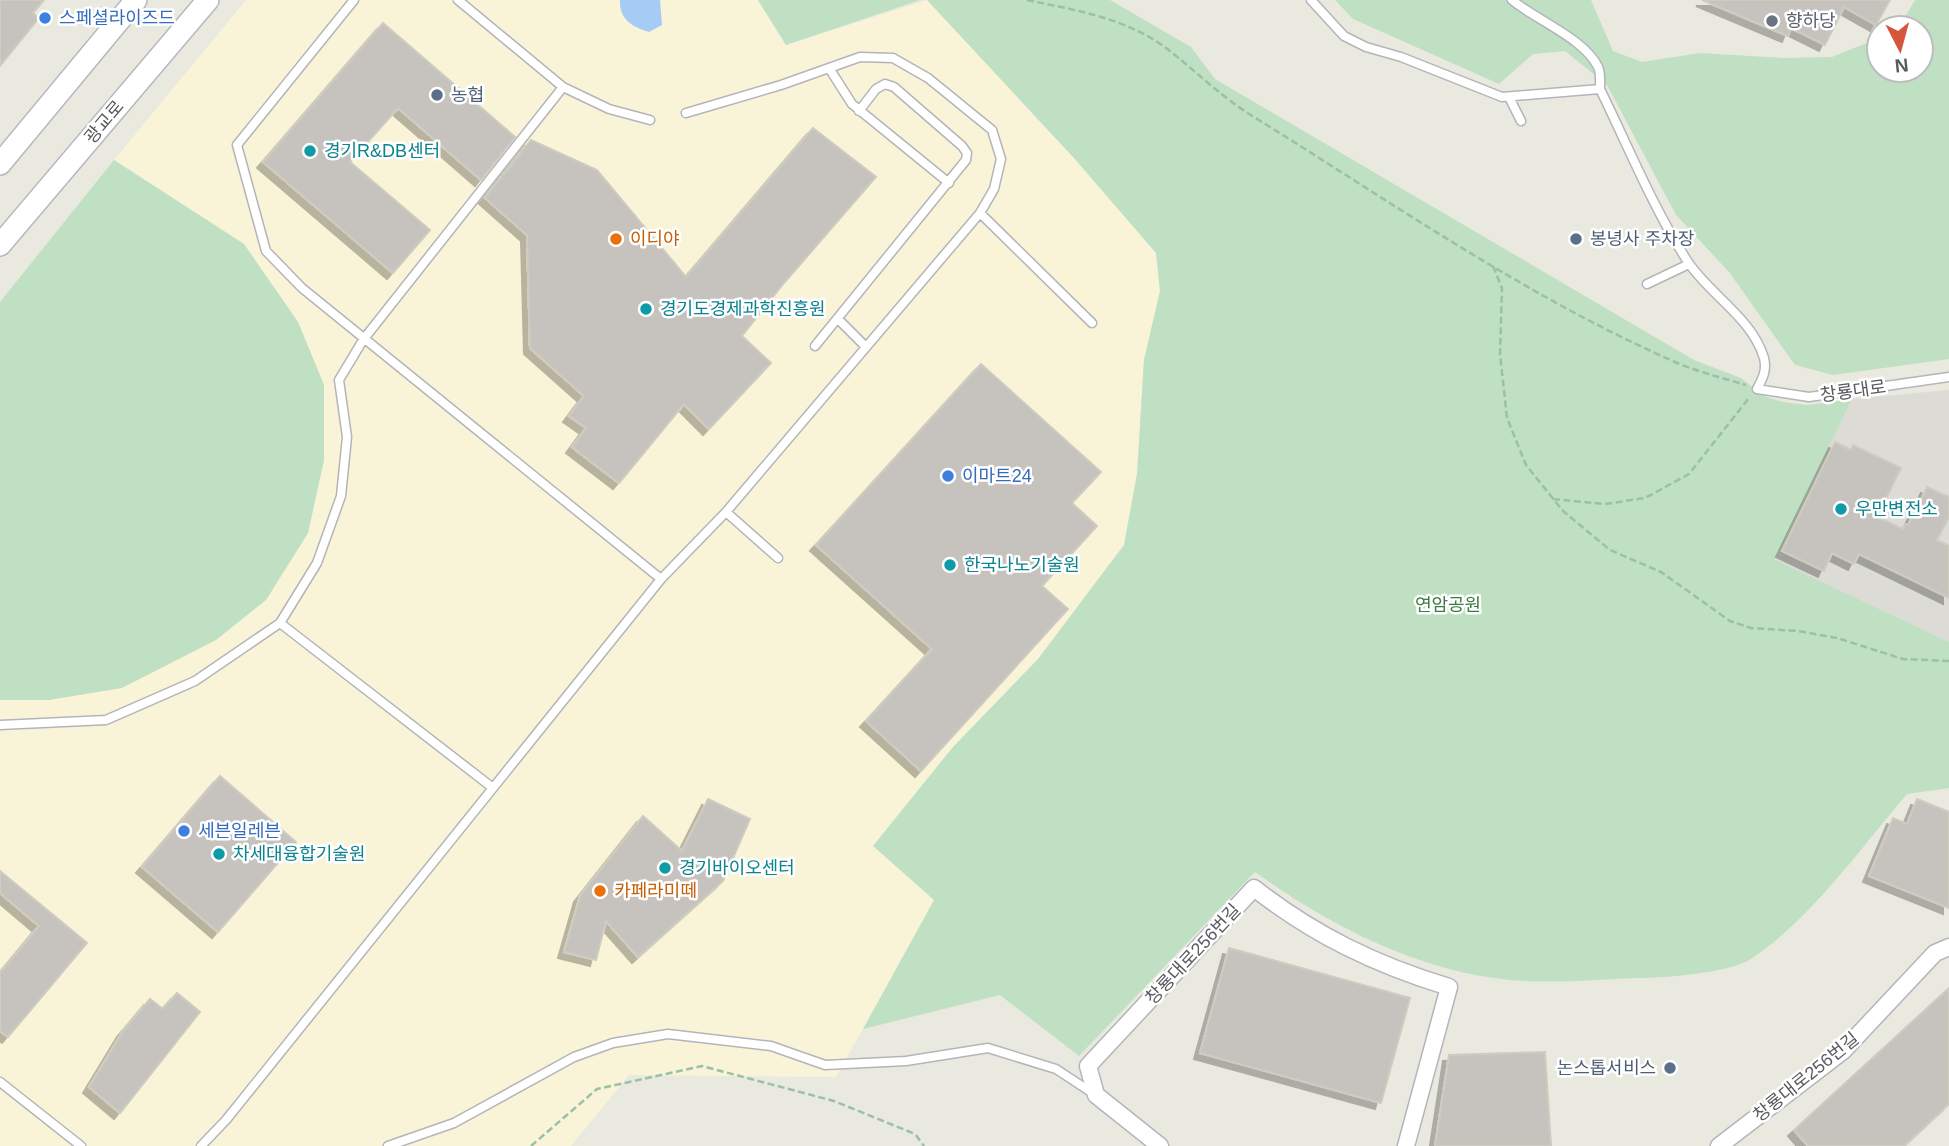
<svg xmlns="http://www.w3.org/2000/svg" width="1949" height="1146" font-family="Helvetica,'Noto Sans KR',sans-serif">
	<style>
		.commercial { fill: #f9f4d7 }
		.industrial { fill: #dcdbd5 }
		.green { fill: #bfe0c2 }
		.water { fill: #a6cbf5 }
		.building { fill: #c6c3be; stroke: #cecbc0; stroke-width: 2; filter: url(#shadow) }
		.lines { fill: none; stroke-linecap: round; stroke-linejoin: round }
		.lane-casing { stroke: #b3b5ba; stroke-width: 11 }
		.street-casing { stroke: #b3b5ba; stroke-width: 19 }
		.secondary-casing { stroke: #b6b8be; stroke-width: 24 }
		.path { stroke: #9ac0a7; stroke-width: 2.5; stroke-dasharray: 7 3.5; stroke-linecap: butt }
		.lane { stroke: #fff; stroke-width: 8 }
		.street { stroke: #fff; stroke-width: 16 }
		.secondary { stroke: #fff; stroke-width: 21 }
		.shop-dot { fill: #3f7fe0; stroke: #fff; stroke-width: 2.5 }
		.worship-dot { fill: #6b7280; stroke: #fff; stroke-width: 2.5 }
		.service-dot { fill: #5c6f8a; stroke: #fff; stroke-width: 2.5 }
		.culture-dot { fill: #0f9aa8; stroke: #fff; stroke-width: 2.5 }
		.food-dot { fill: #e8710a; stroke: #fff; stroke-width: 2.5 }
		.labels { text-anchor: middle; stroke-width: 5; stroke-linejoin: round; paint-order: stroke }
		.shop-label { font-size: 18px; fill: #366cbe; stroke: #fff; text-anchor: start }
		.worship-label { font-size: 18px; fill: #5b616d; stroke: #fff; text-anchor: start }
		.service-label { font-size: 18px; fill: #4e5e75; stroke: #fff; text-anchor: start }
		.street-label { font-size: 18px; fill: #595b60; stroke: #fff }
		.culture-label { font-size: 18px; fill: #0d838f; stroke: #fff; text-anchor: start }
		.food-label { font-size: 18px; fill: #c56008; stroke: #fff; text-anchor: start }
		.park-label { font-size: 18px; fill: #3c7c45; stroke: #fff }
	</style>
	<defs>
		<filter id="shadow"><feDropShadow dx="-6" dy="6" stdDeviation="0" flood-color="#0004"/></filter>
	</defs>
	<rect width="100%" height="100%" fill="#eae9e0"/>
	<path class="commercial" d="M246,0H758L786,45L927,0L1074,158L1156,253L1160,291L1144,360L1137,474L1124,545L1038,659L953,747L873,846L935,900L836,1077L629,1075L571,1146H0V700H49L266,600L308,533L324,460V385L298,322L244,244L114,160Z"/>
	<path class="industrial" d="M1949,390V642L1775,561L1852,399Z"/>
	<path class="green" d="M758,0H920L786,45Z
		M927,0H1110L1191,47L1215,79L1694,360L1741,378L1764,396L1783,402L1807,405L1852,399L1775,560L1949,642V788L1907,794C1859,850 1813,917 1751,959C1729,973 1664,978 1637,978C1591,980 1541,985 1494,978C1405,965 1327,923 1255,872L1079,1056L1000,995L863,1029L934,900L873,846L953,747L1038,659L1124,545L1137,474L1144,360L1160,291L1156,253L1074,158Z
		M1335,0H1591L1613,51L1642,62L1700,53L1783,58L1832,57L1879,38V70H1921V28H1891L1905,17L1915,0H1949V359L1833,375L1795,365L1729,272L1676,215L1607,85L1565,51L1533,54L1499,84L1353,19Z
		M114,160L244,244L298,322L324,385V460L308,533L266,600L216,640L122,688L49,700H0V302Z"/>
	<path class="water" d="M620,0H660L662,25L649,32C632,27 619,19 620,0Z"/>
	<path class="building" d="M0,0H44L33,13L39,18L0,66Z
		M1702,0H1890L1876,25L1844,7L1825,45L1791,28L1788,36Z
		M383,23L515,137L481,180L398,108L350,162L430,230L393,273L263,162Z
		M813,128L876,177L784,283L742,336L771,363L709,429L684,404L619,483L572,447L586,428L569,416L584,396L530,348L527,235L485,198L531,140L597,170L686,277Z
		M981,364L1101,472L1072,503L1097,526L1042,586L1068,609L921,771L866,721L932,649L816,545Z
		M1835,442L1851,450L1853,445L1901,468L1877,517L1903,529L1905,524L1908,525L1927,487L1949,497V517L1937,540L1949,546V598L1859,554L1854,564L1832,553L1824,571L1782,551Z
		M220,776L296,842L218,932L142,867Z
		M708,799L750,819L723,881L638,957L606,921L596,960L564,952L580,896L643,816L682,851Z
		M1917,799L1949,812V908L1869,876L1893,818L1907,824Z
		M0,871L87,943L8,1037L0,1031V973L39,926L0,893Z
		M1229,948L1410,998L1381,1103L1200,1053Z
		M1949,988V1104L1904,1146H1808L1794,1130Z
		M177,993L200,1012L120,1113L89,1087L123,1031L150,999L163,1009Z
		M1545,1052L1551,1146H1435L1449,1055Z"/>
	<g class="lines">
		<defs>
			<path id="lane" d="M354,0L237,145L266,251L302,288L661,579
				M458,0L563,87L609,109L650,120
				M1311,0L1344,36L1366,47L1401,57L1502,97L1600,89
				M1512,0C1536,20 1585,39 1598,67C1601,73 1600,82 1600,89C1628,146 1653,208 1688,262C1710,295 1752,318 1764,358C1767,370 1763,378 1757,389L1809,397L1949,377
				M829,68L852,104L949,183
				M1509,97L1521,121
				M980,213L1092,323
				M1647,284L1689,264
				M838,319L866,347
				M815,346L966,160L967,153L962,146L894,87L885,84L876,89L859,111
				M726,512L778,558
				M280,623L493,788
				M0,725L106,720L195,681L280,623L317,563L341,496L347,437L339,380L363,340L563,87
				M0,1082L81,1146
				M201,1146L226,1120L661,579L726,512L980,213L994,189L1001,159L992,130L928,78L893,58L860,57L781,85L686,113
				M388,1146L454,1123L574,1057L613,1043L668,1034L771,1046L825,1065L906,1061L988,1048L1056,1069L1094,1094"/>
			<path id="street" d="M1160,1146L1096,1095L1088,1066L1254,888C1314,935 1376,965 1449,987L1406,1146
				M1719,1146L1843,1051L1935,953L1949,947"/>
			<path id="secondary" d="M0,164L136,0
				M0,245L208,0"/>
		</defs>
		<use href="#lane" class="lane-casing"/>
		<use href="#street" class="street-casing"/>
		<use href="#secondary" class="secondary-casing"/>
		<path class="path" d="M1027,0C1075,10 1126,18 1166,48C1196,71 1221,97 1254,117C1391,202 1527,297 1675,362C1698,372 1723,378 1746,385
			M1493,266L1502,288L1500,354L1507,418L1526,465L1563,511L1610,550L1661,572L1730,621L1751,628L1798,631L1837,638L1903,659L1949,661
			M1553,499L1605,504L1645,498L1689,474L1749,398
			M531,1146L597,1089L702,1066L834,1101L915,1134L924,1146"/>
		<use href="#lane" class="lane"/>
		<use href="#street" class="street"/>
		<use href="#secondary" class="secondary"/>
	</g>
	<g class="shop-dot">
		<circle cx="45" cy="18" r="7"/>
		<circle cx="948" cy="476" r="7"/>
		<circle cx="184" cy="831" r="7"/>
	</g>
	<circle class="worship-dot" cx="1772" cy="21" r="7"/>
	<g class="service-dot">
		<circle cx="437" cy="95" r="7"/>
		<circle cx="1576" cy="239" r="7"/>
		<circle cx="1670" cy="1068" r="7"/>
	</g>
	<g class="culture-dot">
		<circle cx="310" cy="151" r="7"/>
		<circle cx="646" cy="309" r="7"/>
		<circle cx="1841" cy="509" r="7"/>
		<circle cx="950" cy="565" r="7"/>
		<circle cx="219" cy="854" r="7"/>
		<circle cx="665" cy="868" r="7"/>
	</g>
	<g class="food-dot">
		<circle cx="616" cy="239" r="7"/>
		<circle cx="600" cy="891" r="7"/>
	</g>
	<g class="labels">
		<g class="shop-label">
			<text x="59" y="24">스페셜라이즈드</text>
			<text x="962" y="482">이마트24</text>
			<text x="198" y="837">세븐일레븐</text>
		</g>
		<g class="worship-label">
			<text x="1786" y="27">향하당</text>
		</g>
		<g class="service-label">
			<text x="451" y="101">농협</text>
			<text x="1590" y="245">봉녕사 주차장</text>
			<text x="1656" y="1074" text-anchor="end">논스톱서비스</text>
		</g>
		<g class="street-label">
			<text transform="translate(104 122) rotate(-50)" y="6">광교로</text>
			<text transform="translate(1853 391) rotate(-8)" y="6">창룡대로</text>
			<text transform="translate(1193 954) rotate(-47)" y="6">창룡대로256번길</text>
			<text transform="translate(1806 1077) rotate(-39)" y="6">창룡대로256번길</text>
		</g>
		<g class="culture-label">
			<text x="324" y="157">경기R&amp;DB센터</text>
			<text x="660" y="315">경기도경제과학진흥원</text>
			<text x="1855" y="515">우만변전소</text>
			<text x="964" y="571">한국나노기술원</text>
			<text x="233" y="860">차세대융합기술원</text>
			<text x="679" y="874">경기바이오센터</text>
		</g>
		<g class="food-label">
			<text x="630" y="245">이디야</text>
			<text x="614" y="897">카페라미떼</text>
		</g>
		<g class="park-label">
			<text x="1448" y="611">연암공원</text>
		</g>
	</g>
	<g transform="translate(1900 49) rotate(174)"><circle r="33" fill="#ffffff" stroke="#bdbdbf" stroke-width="2"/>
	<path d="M0-5L12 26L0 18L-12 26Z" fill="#d5563c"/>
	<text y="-10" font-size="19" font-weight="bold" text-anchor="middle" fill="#595b60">N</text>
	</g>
</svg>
